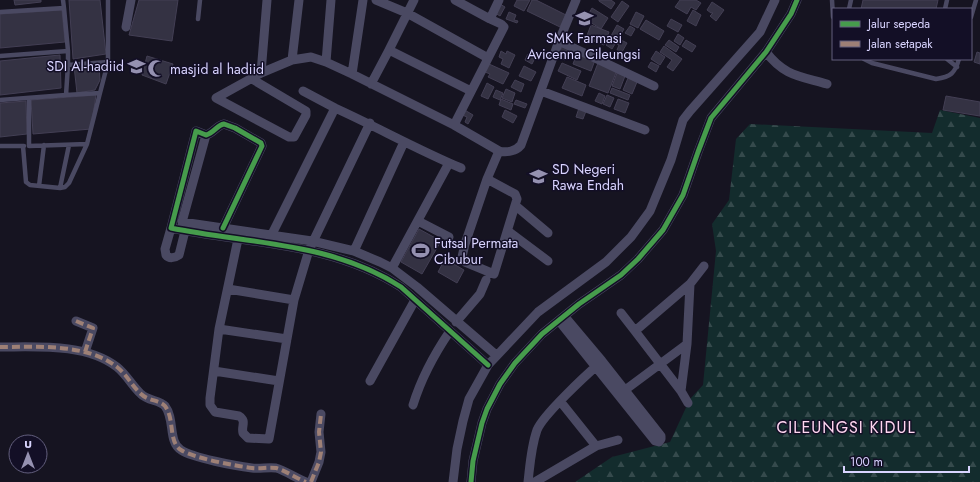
<svg xmlns="http://www.w3.org/2000/svg" width="980" height="482" font-family="Jost,sans-serif">
	<style>
		.forest { fill: url(#forest-firs) }
		.building { fill: #343243; stroke: #433f54 }
		.lines { fill: none; stroke-linecap: round; stroke-linejoin: round }
		.lane { stroke: #4a4962; stroke-width: 4.5 }
		.street { stroke: #4a4962; stroke-width: 9 }
		.quiet { stroke: #9e8076; stroke-width: 4; stroke-dasharray: 8 4; stroke-linecap: butt }
		.cycleway-casing { stroke: #130f26; stroke-width: 8 }
		.cycleway { stroke: #469c4c; stroke-width: 5 }
		.labels { text-anchor: middle; stroke-width: 3; stroke-linejoin: round; paint-order: stroke }
		.poi-label { font-size: 14px; fill: #d9d4ff; stroke: #130f26; text-anchor: start }
		.quarter-label { font-size: 16px; letter-spacing: 1px; fill: #ffd6f0; stroke: #130f26 }
	</style>
	<defs>
		<pattern id="forest-firs" width="22" height="20" patternUnits="userSpaceOnUse"><rect width="22" height="20" fill="#132c2d"/><path d="M5 1l3.5 6h-7zM16 11l3.5 6h-7z" fill="#354a4c"/></pattern>
	</defs>
	<rect width="100%" height="100%" fill="#161421"/>
	<path class="forest" d="M940,110L980,118V482H575L612,457L670,442L690,399L703,385L716,251L712,224L729,200L736,139L750,124L932,133Z"/>
	<path class="building" d="M14,0H41V2L15,5Z
		M69,0H100L106,54L73,59Z
		M139,0H178L172,41L129,35Z
		M517,0H530L524,11L514,6Z
		M532,0H536L566,15L560,27L527,11Z
		M599,0H611L615,3L611,9L599,1Z
		M680,0H696L701,3L696,10L691,7L687,14L675,7Z
		M863,0H938L936,9H861Z
		M622,1L629,6L618,22L611,17Z
		M712,2L724,10L716,21L710,16L713,13H711L707,10Z
		M500,4L505,7L500,16L495,13Z
		M592,8L608,18L601,29L590,22L593,18L588,15Z
		M62,10L65,42L0,48V14Z
		M693,10L701,15L696,26L687,21Z
		M509,12L516,15L514,20L518,21L517,23L506,19Z
		M636,12L644,16L638,28L630,24Z
		M671,19L682,25L678,32L667,26Z
		M646,20L664,31L659,40L640,29Z
		M591,25L609,32L604,45L586,38Z
		M617,25L624,29L612,49L606,45Z
		M630,26L635,29L631,36L625,33Z
		M678,34L684,38L680,45L674,41Z
		M619,39L627,43L622,52L617,50L619,45L617,44Z
		M669,40L679,47L676,52L665,45Z
		M686,40L696,46L692,52L682,46Z
		M664,46L682,59L673,71L667,67L672,60L660,52Z
		M558,47L561,49L562,47L570,50L565,60L558,57L560,53L556,52Z
		M501,51L506,54L507,51L515,55L509,68L501,64L503,59L499,57Z
		M656,51L665,57L660,65L651,59Z
		M977,52L980,53V64L974,62Z
		M577,53L595,60L591,71L573,64Z
		M528,54L535,58L532,64L525,60Z
		M60,55L61,88L0,95V61Z
		M147,56L173,64L166,84L142,75Z
		M651,62L659,66L656,72L648,67Z
		M562,63L581,71L577,80L558,71Z
		M598,63L617,70L608,93L589,86Z
		M489,64L509,73L503,84L488,77L490,74L485,72Z
		M99,65L100,80L95,90L77,93L74,66Z
		M524,66L536,72L531,81L519,76Z
		M617,73L625,76L620,89L612,86Z
		M567,77L586,85L582,96L562,88Z
		M628,78L637,82L632,94L623,90Z
		M515,80L524,84L521,92L511,87Z
		M487,83L494,87L488,99L481,96Z
		M612,88L630,95L628,100L610,93Z
		M506,89L515,93L512,102L502,98Z
		M496,90L503,93L500,100L493,97Z
		M599,93L605,96L602,104L595,101Z
		M96,95L91,129L33,134L31,100Z
		M607,95L614,98L610,107L603,104Z
		M946,96L980,102V116L943,110Z
		M501,99L513,104L511,110L499,105Z
		M618,99L629,103L625,113L614,109Z
		M516,100L527,104L525,108L514,104Z
		M26,101L27,134L0,137V103Z
		M579,108L586,111L583,119L576,117Z
		M463,109L473,115L468,124L465,122L467,117L460,114Z
		M505,110L517,116L513,123L502,117Z
		M419,229L441,241L422,274L401,262Z
		M445,259L464,270L457,283L438,272Z"/>
	<g class="lines">
		<path class="lane" d="M63,0L64,8
			M832,0L833,17
			M849,9L851,0
			M945,9L947,0
			M0,12L64,8L68,51L0,56
			M971,17L976,0
			M198,19L200,0
			M68,51V65L108,62V0
			M864,59L872,63L936,79C951,77 955,73 959,59
			M947,59L957,67
			M66,95L100,93L108,62
			M29,98V146L87,144L100,93
			M0,100L66,95L68,65
			M0,146H24
			M23,146L26,182L30,185L60,188L65,187L69,183L87,144
			M39,186L44,145
			M60,188L69,145"/>
		<path class="street" d="M376,0L407,13L488,58
			M490,19L499,0
			M126,27L131,0
			M559,41L654,86
			M389,50L471,91
			M766,52C784,76 800,76 827,84
			M292,60L299,0
			M326,62L331,0
			M261,73L267,0
			M352,74L363,0
			M371,84L389,50L414,0
			M303,91L335,108
			M541,91L645,130
			M216,98L261,73L292,60L311,57L326,62L352,74L454,125L499,151
			M216,98L289,137H294L306,115V111L252,79
			M454,125L504,27L501,24L490,19L455,0
			M206,135L182,222L312,241L354,251L380,262L392,268L417,287L496,355
			M487,179L515,194L517,199L494,274L465,262L462,257L465,244L487,179L499,151C507,153 516,151 521,145L559,41L576,0
			M516,206L548,233
			M418,221L449,237
			M171,228L165,249L166,255C169,259 175,258 179,255L185,231
			M223,228L262,146L261,143L235,128L224,124C217,125 214,133 206,135L196,131L171,228C249,244 332,242 401,287L488,365
			M508,231L548,261
			M271,236L335,108C377,127 418,150 461,168
			M238,239L219,329L210,398V405L215,412L239,416C247,421 241,426 243,433L248,438L269,439L294,300L309,250L370,123
			M354,251L404,142
			M392,268L449,163
			M228,289L294,300
			M621,313L635,331L690,284
			M76,321L93,328L85,352
			M559,321L655,441L659,442L661,439V436L602,361L565,317
			M456,322L480,294L486,280
			M219,329L287,339
			M635,331L681,391L687,344
			M0,347C37,347 86,343 117,367C127,375 132,386 141,394C148,401 160,400 165,406C175,419 168,442 181,450C193,458 236,466 252,468C260,469 268,467 276,468C284,470 298,479 306,482
			M214,371L279,381
			M370,381L415,300
			M681,391L688,403
			M621,393L687,344L690,284L704,266
			M413,405C421,379 435,353 450,331
			M596,446L618,440
			M311,482L319,462L321,452L319,432L321,414
			M453,482L457,449L463,421L469,399L488,365L538,312L606,262L631,237L650,211L671,160L683,120L690,111L760,32L775,0
			M471,482L473,461L482,423L487,409L500,384L515,363L542,334L579,304L621,275L638,259L663,230L683,195L698,152L711,118L766,52L791,14L797,0
			M528,482C530,465 531,447 537,430C543,415 586,375 600,363
			M535,482L596,446L560,401"/>
		<path class="quiet" d="M76,321L93,328L85,352
			M0,347C37,347 86,343 117,367C127,375 132,386 141,394C148,401 160,400 165,406C175,419 168,442 181,450C193,458 236,466 252,468C260,469 268,467 276,468C284,470 298,479 306,482
			M311,482L319,462L321,452L319,432L321,414"/>
		<defs>
			<path id="cycleway" d="M223,228L262,146L261,143L235,128L224,124C217,125 214,133 206,135L196,131L171,228C249,244 332,242 401,287L488,365
				M471,482L473,461L482,423L487,409L500,384L515,363L542,334L579,304L621,275L638,259L663,230L683,195L698,152L711,118L766,52L791,14L797,0"/>
		</defs>
		<use href="#cycleway" class="cycleway-casing"/>
		<use href="#cycleway" class="cycleway"/>
	</g>
	<defs>
		<symbol id="school-bare" viewBox="-9 -9 18 18"><path d="M0-5L7-2L0 1L-7-2ZM-4 1L0 2.5L4 1V4Q0 6-4 4Z" fill="#9591b1" stroke="#130f26" stroke-width="2.5" paint-order="stroke"/></symbol>
		<symbol id="mosque-bare" viewBox="-9 -9 18 18"><path d="M3.5-4.9A6 6 0 1 0 3.5 4.9A5 5 0 1 1 3.5-4.9Z" fill="#9591b1" stroke="#130f26" stroke-width="2.5" paint-order="stroke"/></symbol>
		<symbol id="stadium-bare" viewBox="-9 -9 18 18"><path d="M0-5a6.5 5 0 1 0 0 10a6.5 5 0 1 0 0-10ZM-3.5-1.8h7v3.6h-7Z" fill="#9591b1" stroke="#130f26" stroke-width="2.5" paint-order="stroke"/></symbol>
	</defs>
	<g fill-rule="evenodd">
		<use href="#school-bare" x="572" y="6" width="25" height="25"/>
		<use href="#school-bare" x="124" y="54" width="25" height="25"/>
		<use href="#mosque-bare" x="144" y="56" width="25" height="25"/>
		<use href="#school-bare" x="526" y="164" width="25" height="25"/>
		<use href="#stadium-bare" x="408" y="238" width="25" height="25"/>
	</g>
	<g class="labels">
		<g class="poi-label">
			<text x="584" y="43" text-anchor="middle">SMK Farmasi<tspan x="584" dy="16">Avicenna Cileungsi</tspan></text>
			<text x="124" y="71" text-anchor="end">SDI Al-hadiid</text>
			<text x="170" y="74">masjid al hadiid</text>
			<text x="552" y="174">SD Negeri<tspan x="552" dy="16">Rawa Endah</tspan></text>
			<text x="434" y="248">Futsal Permata<tspan x="434" dy="16">Cibubur</tspan></text>
		</g>
		<g class="quarter-label">
			<text x="846" y="433">CILEUNGSI KIDUL</text>
		</g>
	</g>
	<rect x="832" y="8" width="140" height="52" fill="#130f26" stroke="#625e7d"/>
	<rect x="840" y="21" width="20" height="6" fill="#469c4c" stroke="#625e7d"/>
	<text x="868" y="28" font-size="12" fill="#d9d4ff">Jalur sepeda</text>
	<rect x="840" y="41" width="20" height="6" fill="#9e8076" stroke="#625e7d"/>
	<text x="868" y="48" font-size="12" fill="#d9d4ff">Jalan setapak</text>
	<g transform="translate(28 454)"><circle r="19" fill="#130f26" stroke="#625e7d"/>
	<path d="M0-3L7 15L0 10L-7 15Z" fill="#9591b1"/>
	<text y="-6" font-size="11" font-weight="bold" text-anchor="middle" fill="#d9d4ff">U</text>
	</g>
	<path d="M844 466v6h125v-6" fill="none" stroke="#d9d4ff" stroke-width="2"/>
	<text x="850" y="466" font-size="12" fill="#d9d4ff" stroke="#130f26" stroke-width="3" paint-order="stroke">100 m</text>
</svg>
